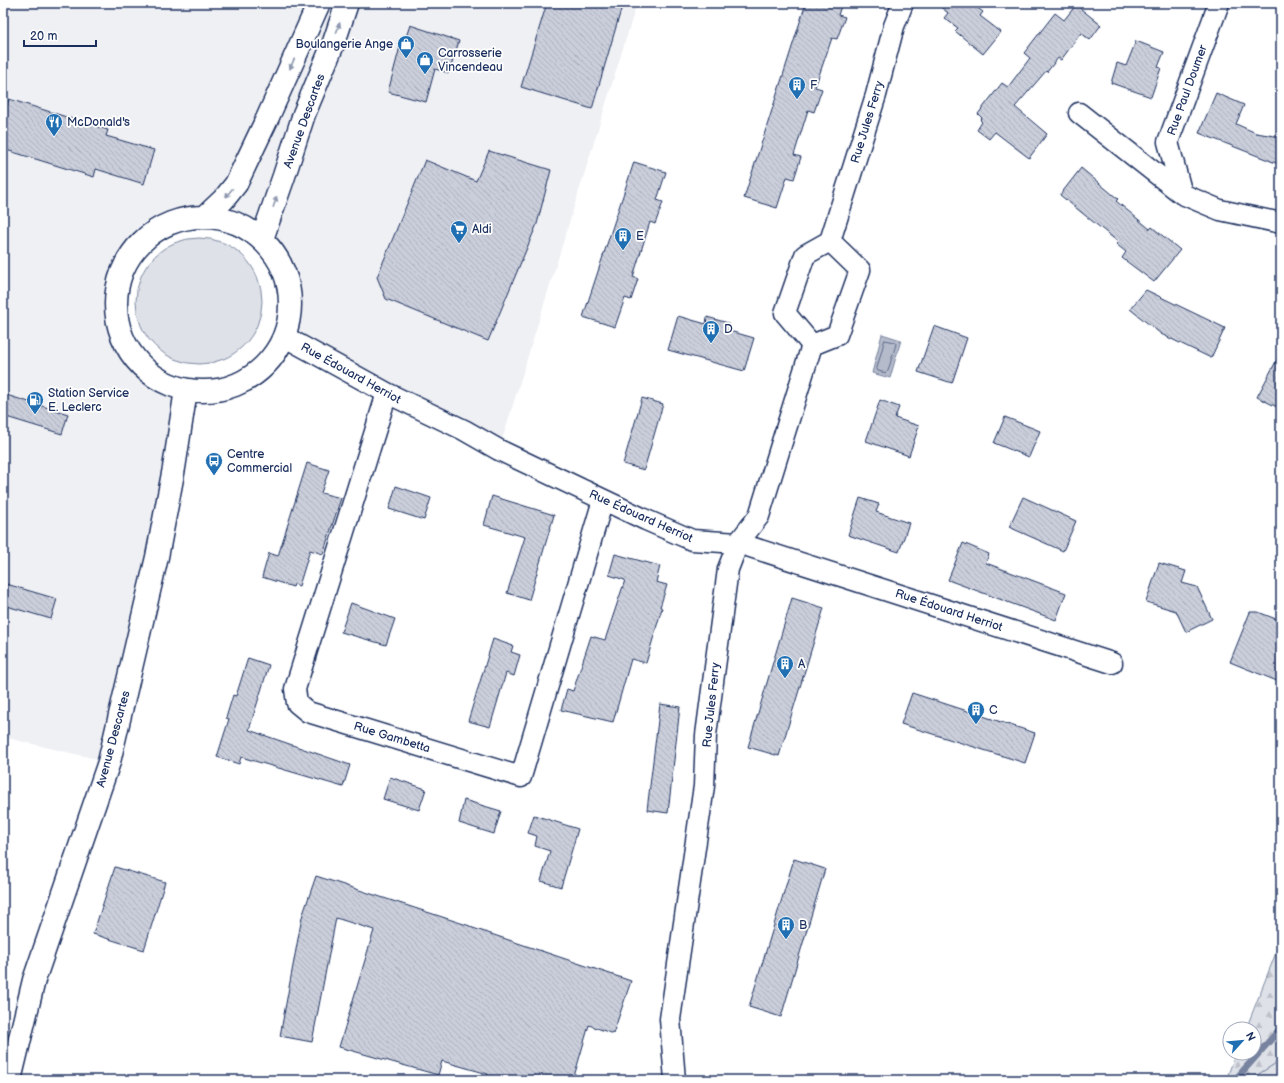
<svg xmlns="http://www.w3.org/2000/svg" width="1284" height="1083" font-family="'Balsamiq Sans',sans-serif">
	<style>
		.built { fill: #eff0f4 }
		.grass { fill: #dee1e7; stroke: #7c88a2 }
		.forest { fill: url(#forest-firs); stroke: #7c88a2 }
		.water { fill: #b5bbca; stroke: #77839f }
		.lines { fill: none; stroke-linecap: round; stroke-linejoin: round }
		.shore { stroke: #596789; stroke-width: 1 }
		.stream { stroke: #77839f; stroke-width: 7 }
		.building { fill: url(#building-back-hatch); stroke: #1b2f5e }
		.street-casing { stroke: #1b2f5e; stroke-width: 23 }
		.secondary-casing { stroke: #1b2f5e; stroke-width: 25 }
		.street { stroke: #fff; stroke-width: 20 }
		.secondary { stroke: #fff; stroke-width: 22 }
		.oneway { fill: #8d97ae }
		.labels { text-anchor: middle; stroke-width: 3.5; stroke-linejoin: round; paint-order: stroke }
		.poi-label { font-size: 12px; fill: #1b2f5e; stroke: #fff; text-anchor: start }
		.street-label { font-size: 12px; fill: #1b2f5e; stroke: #fff }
	</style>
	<defs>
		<pattern id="forest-firs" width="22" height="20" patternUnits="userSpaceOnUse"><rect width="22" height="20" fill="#dee1e7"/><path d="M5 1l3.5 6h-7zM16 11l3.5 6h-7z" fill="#bec1c9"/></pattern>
		<pattern id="building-back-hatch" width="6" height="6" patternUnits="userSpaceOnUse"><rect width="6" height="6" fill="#caceda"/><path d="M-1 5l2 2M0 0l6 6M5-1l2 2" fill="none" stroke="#adb1be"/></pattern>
	</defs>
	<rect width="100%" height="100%" fill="#fff"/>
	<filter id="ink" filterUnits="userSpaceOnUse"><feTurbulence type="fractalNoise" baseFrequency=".025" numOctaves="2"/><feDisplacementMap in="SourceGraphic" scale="8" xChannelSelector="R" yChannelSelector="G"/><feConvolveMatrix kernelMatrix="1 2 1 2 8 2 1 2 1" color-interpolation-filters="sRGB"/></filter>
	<g filter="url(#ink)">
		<path class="built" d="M3,3H637L499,450L285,337L289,322L291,306L278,259L262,239L183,218L137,247L125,263L118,282L115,299L117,321L123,341L135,360L152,375L168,385L186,390L109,762L3,737Z"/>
		<path class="grass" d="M136 301a63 63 0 1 1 126 0a63 63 0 1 1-126 0Z
			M1281,1060V1080H1249Z"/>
		<path class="forest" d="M1281,940V1060L1249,1080H1226L1236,1053H1254V1029H1246Z"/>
		<path class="water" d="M882,334L901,340L890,378L872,373Z"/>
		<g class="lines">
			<path class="shore" d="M885,340L895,342L896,344L888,371L886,373L878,371L877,369Z"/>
			<path class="stream" d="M1235,1080L1281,1028"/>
		</g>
		<path class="building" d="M547,3H623L592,109L521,87Z
			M806,3H842L838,15L845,17L837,39L832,38L815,87L822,89L814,112L808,110L794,155L801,157L794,179L787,177L777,208L744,198Z
			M936,3H971L983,12L980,16L1001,32L983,54L955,31L958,28L944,18L948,13Z
			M1076,5L1101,25L1090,40L1081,33L1061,60L1058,58L1047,72L1046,71L1015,107L1047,134L1029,158L995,132L989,139L977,130L982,122L980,120L982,118L978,114L1002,83L1008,87L1030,58L1024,53L1055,13L1064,20Z
			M410,25L459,41L449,73L435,69L426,102L388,92L402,39L405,40Z
			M1136,41L1164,52L1158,67L1161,68L1151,97L1111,83L1117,63L1126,66Z
			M1216,93L1244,105L1236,124L1256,133L1281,137V165L1199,133Z
			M9,99L108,130L106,136L154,150L144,184L96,169L94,177L3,149V119Z
			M489,151L551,170L537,224L488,341L386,299L377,277L425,160L476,181Z
			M634,162L666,172L657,200L663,202L655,224L650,222L633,277L638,279L631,300L625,298L615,327L583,317Z
			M1081,168L1118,199L1116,201L1150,229L1152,227L1180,250L1154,282L1122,258L1126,252L1116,244L1118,242L1060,195Z
			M1146,290L1225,328L1211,358L1161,334L1130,309Z
			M678,316L706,324L707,317L728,323L726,330L754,338L744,371L668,350Z
			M934,326L967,338L952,383L918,372Z
			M1281,352V409L1257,397Z
			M3,394L68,414L62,434L3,416Z
			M642,398L663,404L644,470L623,464Z
			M880,400L899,407L895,418L919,426L909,456L866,441Z
			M1005,417L1040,431L1029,457L994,443Z
			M307,463L329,470L321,493L341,498L323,554L310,550L299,586L294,584L293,587L262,577L269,553L278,556Z
			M396,486L431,498L424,520L389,509Z
			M492,496L554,515L529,600L507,593L525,537L484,525Z
			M1023,497L1076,521L1063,551L1009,527Z
			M860,498L879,504L876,512L909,523L899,552L848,535Z
			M963,543L989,554L986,563L1066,593L1056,620L948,580Z
			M615,554L660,566L656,582L667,585L660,607L662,608L646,663L631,659L613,722L561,710L567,689L573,691L591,636L605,640L625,580L609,575Z
			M1159,563L1186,571L1182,583L1197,587L1212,619L1186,632L1176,611L1146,602Z
			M3,583L57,599L51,619L3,605Z
			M792,598L824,608L779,756L748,747Z
			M351,603L395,619L386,645L341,632Z
			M1250,612H1258L1281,621V670L1277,681L1230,662Z
			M493,639L513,646L511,652L520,655L514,676L506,673L490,727L468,721Z
			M248,658L269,665L249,730L350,765L343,787L241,757L239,764L217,757L229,719L226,718L233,695L236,696Z
			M912,693L1035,733L1025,763L901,724Z
			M660,704L680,707L668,813L647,810Z
			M390,777L426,789L419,810L383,799Z
			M464,800L501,811L494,834L459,823Z
			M534,815L578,829L561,887L541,881L550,851L535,846L537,836L528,833Z
			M794,859L825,869L781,1017L749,1007Z
			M115,867L165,882L144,950L93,934Z
			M316,876L470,926V927L631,981L613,1034L589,1025L573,1080H486L488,1074L442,1061L438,1075L339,1047L374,930L336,918L312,1042L280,1036L302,917Z"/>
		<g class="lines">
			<defs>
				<path id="street" d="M1219,3L1168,142L1182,194L1220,210L1281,223
					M1079,113L1182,194
					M830,241L860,270L837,335L812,345L785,313L805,255Z
					M830,241L876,95L894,26L903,3
					M285,337L387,393L464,430L499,450L646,520L692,540L738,543L1112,663
					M387,393L295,689L297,703L308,712L521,777L603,500
					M675,1080L670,1019L704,786L706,735L728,569L738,543L759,516L812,345"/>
				<path id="secondary" d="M206,216L224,199L236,184L267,119L319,3
					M116 304a87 87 0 1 1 174 0a87 87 0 1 1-174 0Z
					M262,239L284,176L304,114L334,42L347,3
					M10,1080L34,980L109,762L157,557L174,468L186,390"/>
			</defs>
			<use href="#street" class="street-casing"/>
			<use href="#secondary" class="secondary-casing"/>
			<use href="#street" class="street"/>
			<use href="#secondary" class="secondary"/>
		</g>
		<defs><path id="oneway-solid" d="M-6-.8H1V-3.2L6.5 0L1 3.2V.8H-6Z"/></defs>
		<g class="oneway">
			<use href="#oneway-solid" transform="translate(338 28) rotate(-71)"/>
			<use href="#oneway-solid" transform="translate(292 64) rotate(114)"/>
			<use href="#oneway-solid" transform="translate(229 193) rotate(128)"/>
			<use href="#oneway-solid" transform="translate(275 202) rotate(-71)"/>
		</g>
	</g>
	<defs>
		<symbol id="shop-pin" viewBox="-11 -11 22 30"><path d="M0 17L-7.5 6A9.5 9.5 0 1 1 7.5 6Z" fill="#1f6fb2" stroke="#fff"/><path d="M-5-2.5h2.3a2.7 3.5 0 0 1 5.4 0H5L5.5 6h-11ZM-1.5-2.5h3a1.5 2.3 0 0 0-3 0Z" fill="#fff"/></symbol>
		<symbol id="building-pin" viewBox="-11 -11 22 30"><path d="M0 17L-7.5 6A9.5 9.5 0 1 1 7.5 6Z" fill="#1f6fb2" stroke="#fff"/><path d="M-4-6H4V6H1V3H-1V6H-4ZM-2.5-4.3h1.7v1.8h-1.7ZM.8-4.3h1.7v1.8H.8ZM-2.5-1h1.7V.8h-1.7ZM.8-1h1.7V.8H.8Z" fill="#fff"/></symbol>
		<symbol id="restaurant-pin" viewBox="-11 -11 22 30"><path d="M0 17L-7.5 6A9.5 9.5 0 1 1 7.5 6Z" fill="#1f6fb2" stroke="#fff"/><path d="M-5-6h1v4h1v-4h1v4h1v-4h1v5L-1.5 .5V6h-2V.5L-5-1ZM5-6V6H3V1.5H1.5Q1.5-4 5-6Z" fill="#fff"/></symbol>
		<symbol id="supermarket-pin" viewBox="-11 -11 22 30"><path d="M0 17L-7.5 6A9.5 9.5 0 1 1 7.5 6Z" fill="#1f6fb2" stroke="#fff"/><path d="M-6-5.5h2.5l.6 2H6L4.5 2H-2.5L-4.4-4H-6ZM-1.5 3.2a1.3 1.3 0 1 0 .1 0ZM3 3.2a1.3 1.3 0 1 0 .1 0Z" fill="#fff"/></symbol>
		<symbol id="fuel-pin" viewBox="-11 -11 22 30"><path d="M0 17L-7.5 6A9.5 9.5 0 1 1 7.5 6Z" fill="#1f6fb2" stroke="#fff"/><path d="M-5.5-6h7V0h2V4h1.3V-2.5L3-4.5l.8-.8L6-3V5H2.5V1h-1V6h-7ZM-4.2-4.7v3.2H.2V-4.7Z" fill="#fff"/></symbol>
		<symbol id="bus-pin" viewBox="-11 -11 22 30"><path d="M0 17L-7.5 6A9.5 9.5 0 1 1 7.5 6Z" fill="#1f6fb2" stroke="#fff"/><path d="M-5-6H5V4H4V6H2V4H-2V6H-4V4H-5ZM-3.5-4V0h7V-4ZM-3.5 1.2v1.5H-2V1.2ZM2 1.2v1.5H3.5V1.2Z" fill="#fff"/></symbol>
	</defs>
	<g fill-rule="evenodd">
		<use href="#shop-pin" x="396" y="34" width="20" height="27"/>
		<use href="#shop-pin" x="415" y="50" width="20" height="27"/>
		<use href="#building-pin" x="787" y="75" width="20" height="27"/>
		<use href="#restaurant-pin" x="44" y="112" width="20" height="27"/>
		<use href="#supermarket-pin" x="449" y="219" width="20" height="27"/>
		<use href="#building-pin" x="613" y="226" width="20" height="27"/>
		<use href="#building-pin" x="701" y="319" width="20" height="27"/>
		<use href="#fuel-pin" x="25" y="390" width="20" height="27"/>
		<use href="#bus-pin" x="204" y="451" width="20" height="27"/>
		<use href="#building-pin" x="775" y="654" width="20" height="27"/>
		<use href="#building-pin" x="966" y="700" width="20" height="27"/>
		<use href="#building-pin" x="776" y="915" width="20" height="27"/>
	</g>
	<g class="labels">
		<g class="poi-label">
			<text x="393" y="48" text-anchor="end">Boulangerie Ange</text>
			<text x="438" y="57">Carrosserie<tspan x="438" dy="14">Vincendeau</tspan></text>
			<text x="810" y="89">F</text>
			<text x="67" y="126">McDonald's</text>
			<text x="472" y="233">Aldi</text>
			<text x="636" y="240">E</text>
			<text x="724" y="333">D</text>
			<text x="48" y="397">Station Service<tspan x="48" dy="14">E. Leclerc</tspan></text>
			<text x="227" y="458">Centre<tspan x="227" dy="14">Commercial</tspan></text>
			<text x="798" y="668">A</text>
			<text x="989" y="714">C</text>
			<text x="799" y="929">B</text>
		</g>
		<g class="street-label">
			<text transform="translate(1187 90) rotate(-70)" y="4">Rue Paul Doumer</text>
			<text transform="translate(304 121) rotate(-70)" y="4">Avenue Descartes</text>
			<text transform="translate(867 122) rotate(-73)" y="4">Rue Jules Ferry</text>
			<text transform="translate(351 373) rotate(29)" y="4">Rue Édouard Herriot</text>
			<text transform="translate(641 516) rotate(24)" y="4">Rue Édouard Herriot</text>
			<text transform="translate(949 610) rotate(18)" y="4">Rue Édouard Herriot</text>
			<text transform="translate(711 705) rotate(-84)" y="4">Rue Jules Ferry</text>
			<text transform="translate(392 737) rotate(17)" y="4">Rue Gambetta</text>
			<text transform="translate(113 739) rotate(-75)" y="4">Avenue Descartes</text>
		</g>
	</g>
	<rect width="1284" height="1083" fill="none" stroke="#fff" stroke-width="16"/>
	<rect x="8" y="8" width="1268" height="1067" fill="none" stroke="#1b2f5e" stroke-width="1.5" filter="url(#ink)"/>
	<g transform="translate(1242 1041) rotate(63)"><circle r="19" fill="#ffffff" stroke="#a4acbf"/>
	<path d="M0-3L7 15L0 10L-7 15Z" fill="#1f6fb2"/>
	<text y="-6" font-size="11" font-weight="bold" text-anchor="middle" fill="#1b2f5e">N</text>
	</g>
	<path d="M24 40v6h72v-6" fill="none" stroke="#1b2f5e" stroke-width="2"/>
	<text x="30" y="40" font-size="12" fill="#1b2f5e" stroke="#ffffff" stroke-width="3" paint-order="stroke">20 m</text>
</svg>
